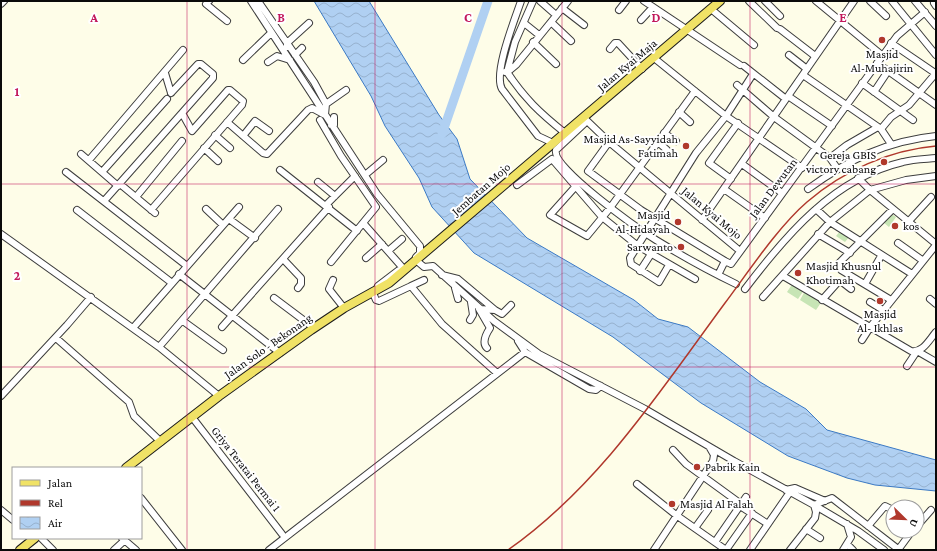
<svg xmlns="http://www.w3.org/2000/svg" width="937" height="551" font-family="'Crimson Pro',serif">
	<style>
		.green { fill: #c7e5b5 }
		.water { fill: url(#water-waves); stroke: #3c7ac4 }
		.lines { fill: none; stroke-linecap: round; stroke-linejoin: round }
		.river { stroke: #b0d0f2; stroke-width: 9 }
		.minor-casing { stroke: #3d3d3d; stroke-width: 8 }
		.major-casing { stroke: #1b1b1b; stroke-width: 10 }
		.minor { stroke: #fff; stroke-width: 6 }
		.major { stroke: #f0e266; stroke-width: 8 }
		.rail { stroke: #b0382c; stroke-width: 1.5 }
		.grid { fill: none; stroke: #c2185b; stroke-width: 1; stroke-opacity: 0.55 }
		.poi-dot { fill: #b0382c; stroke: #fff; stroke-width: 1.5 }
		.labels { text-anchor: middle; stroke-width: 4; stroke-linejoin: round; paint-order: stroke }
		.poi-label { font-size: 12px; fill: #0a0a0a; stroke: #fff; text-anchor: end }
		.street-label { font-size: 12px; fill: #0a0a0a; stroke: #fff }
		.grid-label { font-size: 13px; text-anchor: middle; font-weight: bold; fill: #c2185b; stroke: #fff; stroke-width: 4; stroke-linejoin: round; paint-order: stroke }
	</style>
	<defs>
		<pattern id="water-waves" width="16" height="10" patternUnits="userSpaceOnUse"><rect width="16" height="10" fill="#b0d0f2"/><path d="M0 5q4-4 8 0t8 0" fill="none" stroke="#96b1ce"/></pattern>
	</defs>
	<rect width="100%" height="100%" fill="#fefde8"/>
	<path class="green" d="M890,213L896,217L889,227L883,222Z
		M841,230L850,236L845,242L836,236Z
		M793,283L804,290L798,299L787,292Z
		M805,291L822,301L816,310L800,300Z"/>
	<path class="water" d="M314,1H369L439,115L457,139L470,179L527,238L634,300L658,319L688,327L760,382L806,409L827,430L936,460V491L875,485L847,478L788,456L701,403L613,337L474,253L432,207L419,178L385,126L371,96Z"/>
	<g class="lines">
		<path class="river" d="M442,134L488,1"/>
		<defs>
			<path id="minor" d="M209,1L206,4L227,21
				M251,1L377,194L420,246V253L416,257
				M521,1C515,19 493,73 502,89L538,136L553,143
				M533,1L515,42L507,72C524,98 540,113 565,133
				M540,1L556,15
				M644,1L740,65
				M749,1L777,28L780,29L815,56
				M765,1L780,16
				M816,1L883,56
				M870,1L886,16
				M892,1L936,55
				M915,1L936,26
				M934,3L936,6
				M1,4L4,1
				M562,8L584,25
				M711,9L754,45
				M619,10L626,1
				M641,20L653,7
				M551,22L571,41
				M524,23L539,35
				M533,42L556,64
				M891,43L935,73
				M287,47V43L309,23
				M610,49L615,43H618L642,69
				M295,55L302,48
				M789,55L807,69
				M654,58L726,116L802,168
				M243,60L271,33
				M268,62L277,56L290,60
				M877,63L936,105
				M744,66L786,99
				M505,72L510,70L516,65L568,1
				M165,73L171,93
				M803,75L881,129L891,144
				M862,83L913,120
				M737,85L774,117L830,158L837,168
				M874,92L888,71
				M788,96L832,126
				M326,104L346,90
				M679,112L690,122
				M584,118L609,142L740,251
				M320,120L341,156L376,207L331,262
				M587,121L556,150C550,167 640,230 656,240C682,256 709,271 736,284
				M227,122L263,153L267,154L308,110L312,108L325,115L326,104L314,82L258,1
				M331,125H334V117
				M881,129L891,117L909,105L936,73
				M664,133L676,141
				M215,135L230,148
				M243,136L255,121L269,131
				M609,142L588,171L641,210L725,261L718,275
				M658,142L667,150
				M204,148L218,161
				M81,154L118,186
				M830,158L847,145L878,127
				M89,160L183,50
				M742,164L782,193
				M280,170L357,231
				M66,172L187,266
				M102,172L167,99
				M365,175L383,160
				M858,178L870,190L936,244
				M731,179L709,163L738,123
				M318,182L335,196
				M120,184L155,213
				M517,185L552,159L602,217L638,246L695,279
				M576,186L550,215L587,236L610,208L695,91
				M724,189L765,218
				M808,189C848,160 886,141 936,136
				M136,197L182,141
				M104,201L213,78V74L201,64H198L171,93
				M326,205L355,176
				M206,209L223,225
				M816,209L830,222L912,274
				M77,210L172,283
				M151,210L242,105L243,101L230,90H228L192,131L182,113
				M229,219L255,238
				M702,220L854,1
				M909,221L931,197
				M364,224L402,267
				M1,234L159,347L219,396
				M818,234L850,253
				M898,243L922,260
				M388,251L402,239
				M366,258L382,244
				M284,260L301,278V284L298,288
				M417,261L424,267L433,266L494,321L539,354L645,409L734,461L814,505L858,531L884,550
				M725,261L731,264L897,36L925,12
				M669,265L659,282L631,264L630,258L696,153L726,116L753,74
				M640,271L651,254
				M179,274L280,353
				M442,275L458,279L495,310
				M783,276L911,351C923,353 929,340 936,332
				M333,280L329,289L344,308
				M424,280L411,286L442,324L497,373
				M865,284L881,256
				M378,286L399,270
				M455,288L458,299
				M745,289C786,235 834,178 903,162C913,159 925,159 936,158
				M373,293L376,300L379,301L411,286
				M763,297L830,222L870,190L906,180L936,176
				M274,298L314,328
				M930,299L936,304
				M822,300L838,282H842L851,289
				M891,300L841,270L839,263L893,209
				M870,302L883,310
				M470,320L473,315L471,302
				M183,321L223,350
				M222,327L329,207
				M133,328L239,207
				M56,338L129,402L134,416L161,442
				M862,340L871,326L936,245
				M518,341L525,352L589,389L596,390L601,386
				M159,347L278,209
				M487,348C482,343 486,334 490,328L479,309L495,310L502,314L511,305
				M907,366L917,351L936,362
				M1,396L67,325L91,297
				M192,417L282,534
				M673,450L686,464L741,504
				M637,484L676,515L726,550L752,513
				M786,490L795,488L825,501
				M141,498L182,550
				M740,506L768,524
				M1,510L13,520
				M868,526L885,506L893,510
				M917,526L931,510
				M695,528L708,510
				M806,529L820,538
				M41,538L53,550
				M122,538L136,550
				M715,542L746,497
				M847,544L853,550
				M114,550L125,540
				M269,550L525,352
				M654,550L713,461L714,455L710,448
				M750,550L790,492
				M790,550L815,518L816,512L814,505L832,498L898,549
				M843,550L851,537L847,524
				M898,550L912,531"/>
			<path id="major" d="M126,468L219,396L311,330L344,308L389,283L720,1
				M20,550L35,538"/>
		</defs>
		<use href="#minor" class="minor-casing"/>
		<use href="#major" class="major-casing"/>
		<use href="#minor" class="minor"/>
		<use href="#major" class="major"/>
		<path class="rail" d="M508,550C599,486 660,391 725,303C749,271 778,227 807,202C843,171 889,150 936,146"/>
	</g>
	<path class="grid" d="M187,1V550M375,1V550M562,1V550M750,1V550M1,184H936M1,367H936"/>
	<g class="poi-dot">
		<circle cx="882" cy="40" r="4"/>
		<circle cx="686" cy="146" r="4"/>
		<circle cx="884" cy="162" r="4"/>
		<circle cx="678" cy="222" r="4"/>
		<circle cx="895" cy="226" r="4"/>
		<circle cx="681" cy="247" r="4"/>
		<circle cx="798" cy="273" r="4"/>
		<circle cx="880" cy="301" r="4"/>
		<circle cx="697" cy="467" r="4"/>
		<circle cx="672" cy="504" r="4"/>
	</g>
	<g class="labels">
		<g class="poi-label">
			<text x="882" y="58" text-anchor="middle">Masjid<tspan x="882" dy="14">Al-Muhajirin</tspan></text>
			<text x="678" y="143">Masjid As-Sayyidah<tspan x="678" dy="14">Fatimah</tspan></text>
			<text x="876" y="159">Gereja GBIS<tspan x="876" dy="14">victory cabang</tspan></text>
			<text x="670" y="219">Masjid<tspan x="670" dy="14">Al-Hidayah</tspan></text>
			<text x="903" y="230" text-anchor="start">kos</text>
			<text x="673" y="251">Sarwanto</text>
			<text x="806" y="270" text-anchor="start">Masjid Khusnul<tspan x="806" dy="14">Khotimah</tspan></text>
			<text x="880" y="318" text-anchor="middle">Masjid<tspan x="880" dy="14">Al- Ikhlas</tspan></text>
			<text x="705" y="471" text-anchor="start">Pabrik Kain</text>
			<text x="680" y="508" text-anchor="start">Masjid Al Falah</text>
		</g>
		<g class="street-label">
			<text transform="translate(627 65) rotate(-40)" y="4">Jalan Kyai Maja</text>
			<text transform="translate(773 188) rotate(-53)" y="4">Jalan Dewutan</text>
			<text transform="translate(481 189) rotate(-41)" y="4">Jembatan Mojo</text>
			<text transform="translate(712 213) rotate(40)" y="4">Jalan Kyai Mojo</text>
			<text transform="translate(268 346) rotate(-35)" y="4">Jalan Solo - Bekonang</text>
			<text transform="translate(246 469) rotate(52)" y="4">Griya Teratai Permai 1</text>
		</g>
	</g>
	<g class="grid-label">
		<text x="94" y="22">A</text>
		<text x="281" y="22">B</text>
		<text x="468" y="22">C</text>
		<text x="656" y="22">D</text>
		<text x="843" y="22">E</text>
		<text x="17" y="96">1</text>
		<text x="17" y="280">2</text>
	</g>
	<rect width="937" height="551" fill="none" stroke="#0a0a0a" stroke-width="4"/>
	<rect x="12" y="467" width="130" height="72" fill="#ffffff" stroke="#9d9d9d"/>
	<rect x="20" y="480" width="20" height="6" fill="#f0e266" stroke="#9d9d9d"/>
	<text x="48" y="487" font-size="12" fill="#0a0a0a">Jalan</text>
	<rect x="20" y="500" width="20" height="6" fill="#b0382c" stroke="#9d9d9d"/>
	<text x="48" y="507" font-size="12" fill="#0a0a0a">Rel</text>
	<rect x="20" y="517" width="20" height="12" fill="url(#water-waves)" stroke="#9d9d9d"/>
	<text x="48" y="527" font-size="12" fill="#0a0a0a">Air</text>
	<g transform="translate(905 519) rotate(113)"><circle r="19" fill="#ffffff" stroke="#9d9d9d"/>
	<path d="M0-3L7 15L0 10L-7 15Z" fill="#b0382c"/>
	<text y="-6" font-size="11" font-weight="bold" text-anchor="middle" fill="#0a0a0a">U</text>
	</g>
</svg>
